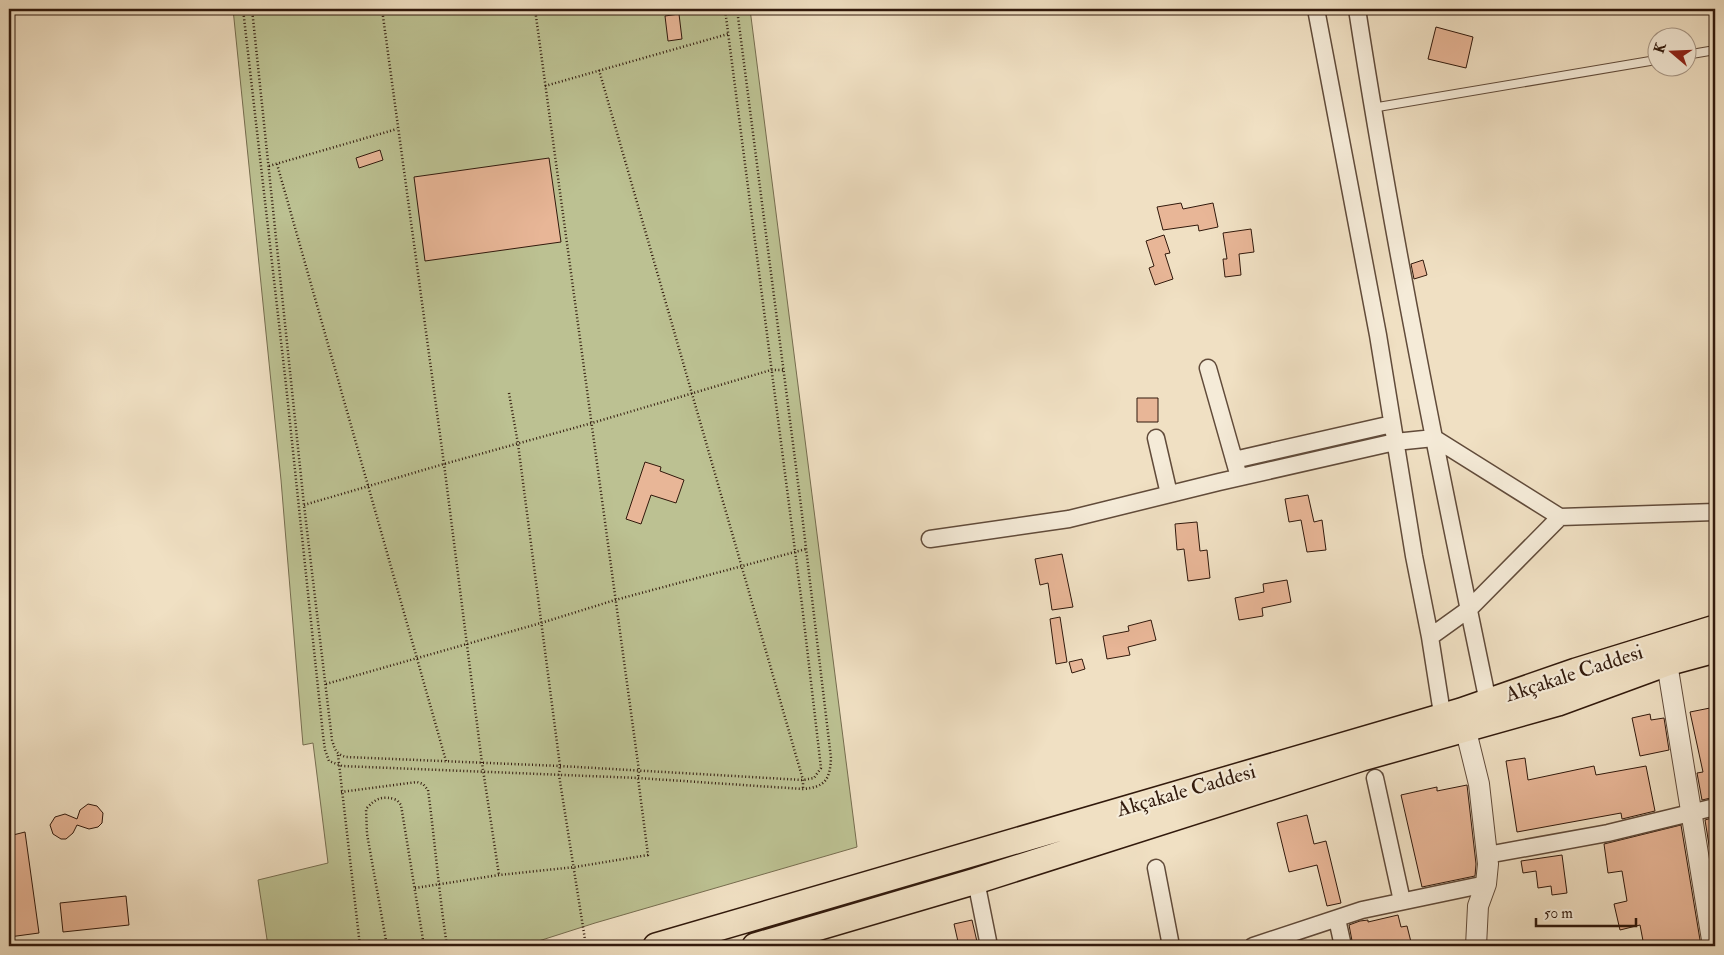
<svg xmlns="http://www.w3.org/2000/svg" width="1724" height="955" font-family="'IM FELL Double Pica',serif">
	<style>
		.green { fill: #bcc192; stroke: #766d4f }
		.building { fill: #e8b697; stroke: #31190c }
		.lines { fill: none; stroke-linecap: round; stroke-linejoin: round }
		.service-casing { stroke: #614b3a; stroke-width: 10 }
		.minor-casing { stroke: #614b3a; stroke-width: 19 }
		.tertiary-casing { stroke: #614b3a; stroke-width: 22 }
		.primary-casing { stroke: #31190c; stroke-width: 28 }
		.path { stroke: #31190c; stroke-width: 2.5; stroke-dasharray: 1 2.5; stroke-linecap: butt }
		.service { stroke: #f5ebd8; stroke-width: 8 }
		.minor { stroke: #f5ebd8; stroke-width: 16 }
		.tertiary { stroke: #f5ebd8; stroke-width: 20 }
		.primary { stroke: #f0e0c3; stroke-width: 25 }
		.labels { text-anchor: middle; stroke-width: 4.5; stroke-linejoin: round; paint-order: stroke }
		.street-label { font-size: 21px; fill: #31190c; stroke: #f5ebd8 }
	</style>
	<rect width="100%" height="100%" fill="#f0e0c3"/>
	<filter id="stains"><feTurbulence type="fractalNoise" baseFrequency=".004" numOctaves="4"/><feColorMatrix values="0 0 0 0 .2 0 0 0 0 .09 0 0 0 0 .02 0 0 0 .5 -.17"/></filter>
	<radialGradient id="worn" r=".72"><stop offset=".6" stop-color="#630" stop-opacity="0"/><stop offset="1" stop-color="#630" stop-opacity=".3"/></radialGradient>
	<path class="green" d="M233,9H750L857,847L595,923L523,946H268L258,880L328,863L313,743L303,745L281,480Z"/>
	<path class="building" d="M679,14L682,39L668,41L665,16Z
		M1436,27L1473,37L1466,68L1428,59Z
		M380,150L383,160L359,168L356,158Z
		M549,158L561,242L425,261L414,177Z
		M1181,203L1183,209L1213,203L1218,227L1199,231L1198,225L1163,230L1157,207Z
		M1251,229L1254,252L1239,254L1241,275L1225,277L1223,259H1227L1223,233Z
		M1164,235L1170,253L1165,254L1173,279L1155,285L1149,268L1154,266L1146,241Z
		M1423,260L1427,275L1414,279L1411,264Z
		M1137,398H1158V422H1137Z
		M645,462L661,467L660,471L684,480L676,503L651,495L641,524L626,519Z
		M1308,495L1314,522L1322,520L1326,550L1307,552L1301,520L1289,522L1285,499Z
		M1197,522L1200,551L1207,550L1210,578L1188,581L1184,549L1177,550L1175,524Z
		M1062,554L1073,607L1052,610L1048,583L1040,585L1035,559Z
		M1287,580L1291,602L1262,608L1263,616L1239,620L1235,598L1264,592L1263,584Z
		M1060,617L1067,662L1056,664L1050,619Z
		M1151,620L1156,640L1128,647L1130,655L1107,659L1103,636L1129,631L1128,626Z
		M1082,659L1085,669L1072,673L1069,662Z
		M1715,707V797L1702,800L1697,773L1703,772L1690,712Z
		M1650,714L1651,720L1664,718L1669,750L1640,756L1632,718Z
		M1525,758L1528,780L1594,766L1596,775L1646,766L1655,811L1622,819L1621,813L1517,832L1506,761Z
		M1467,785L1476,864L1475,876L1422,887L1401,795L1437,787V791Z
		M88,804L97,806L103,813L102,823L98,827L89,829L77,825L73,833L66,839H61L53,834L50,825L55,817L65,814L77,819L80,810Z
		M1307,815L1314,844L1326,841L1341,903L1327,906L1317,865L1289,872L1277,823Z
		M1715,817V876H1714L1705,820Z
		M1681,825L1701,946H1644L1640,925L1620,930L1614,904L1627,901L1622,871L1608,873L1604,844Z
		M25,832L39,933L9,937V836Z
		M1562,855L1567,893L1552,895L1551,886L1538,888L1536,871L1523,873L1521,861Z
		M126,896L129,925L63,932L60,903Z
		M1398,915L1401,927L1407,926L1412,946H1353L1349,925L1360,921L1368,920V922Z
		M972,920L978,946H959L954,924Z"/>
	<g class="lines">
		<defs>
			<path id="service" d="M1686,55L1715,50
				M1372,108L1656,60"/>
			<path id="minor" d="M1316,9L1378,335L1414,556L1430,637L1444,726
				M1357,9C1393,241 1440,472 1488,702L1492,711
				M1208,368L1237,470
				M1156,438L1169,494
				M1234,460L1392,424
				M930,539L1069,519L1219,482L1395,442L1434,438L1560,517
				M1430,637L1469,609L1560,517L1715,512
				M1375,778L1402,901
				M1487,855L1608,833L1715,807
				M1156,868L1171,946
				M976,881L989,946
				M1337,919L1343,946
				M1253,946L1362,910L1486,884"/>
			<path id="tertiary" d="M1667,663L1713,946
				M1462,715L1479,784L1488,864L1486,884L1478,906L1476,946"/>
			<path id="primary" d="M656,946L1461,711L1576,671L1715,628
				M755,946L976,881L1362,758L1558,703L1667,663L1715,650"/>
		</defs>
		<use href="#service" class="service-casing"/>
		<use href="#minor" class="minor-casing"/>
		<use href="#tertiary" class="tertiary-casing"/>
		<use href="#primary" class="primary-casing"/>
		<path class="path" d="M243,9L286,385L323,735L325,750L329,761L342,766L638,778L803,789C825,787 830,780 831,758L801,506L737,9
			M252,9L304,505L332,740C335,750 336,754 346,757L560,766L803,780L814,778L821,768L802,605L725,9
			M382,9L444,464L482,763L499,875
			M599,70L803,780V789
			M545,86L728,34
			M277,164L446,761
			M269,166L397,129
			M509,393L518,444L560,766L559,775L586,946
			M304,505L444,464L592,423L771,370H783
			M326,684L541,623L615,600L806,549
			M338,755L360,946
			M341,792L417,782L423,784L428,790C435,842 439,894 447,946
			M415,888L499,875L575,867L648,855L638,778L639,771L535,9
			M387,946L367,834L366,809C376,798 383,795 397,800L401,805L424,946"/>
		<use href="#service" class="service"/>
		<use href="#minor" class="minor"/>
		<use href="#tertiary" class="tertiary"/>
		<use href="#primary" class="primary"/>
	</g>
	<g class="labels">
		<g class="street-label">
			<text transform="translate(1574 673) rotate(-18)" y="7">Akçakale Caddesi</text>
			<text transform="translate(1186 790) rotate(-16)" y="7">Akçakale Caddesi</text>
		</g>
	</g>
	<rect width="1724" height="955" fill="none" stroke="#f0e0c3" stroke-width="30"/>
	<rect x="10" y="10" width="1704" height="935" fill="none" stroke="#31190c" stroke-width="2.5"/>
	<rect x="15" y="15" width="1694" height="925" fill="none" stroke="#31190c"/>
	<g transform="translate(1672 52) rotate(289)"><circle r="24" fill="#f5ebd8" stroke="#a79786"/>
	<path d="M0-4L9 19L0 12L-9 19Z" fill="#8f2418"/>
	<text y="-8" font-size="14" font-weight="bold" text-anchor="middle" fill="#31190c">K</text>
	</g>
	<path d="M1536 918v8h100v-8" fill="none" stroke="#31190c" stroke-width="2.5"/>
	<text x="1544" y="918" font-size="15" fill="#31190c" stroke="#f5ebd8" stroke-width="4" paint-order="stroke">50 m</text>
	<rect width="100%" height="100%" filter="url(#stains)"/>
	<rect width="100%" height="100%" fill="url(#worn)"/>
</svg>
